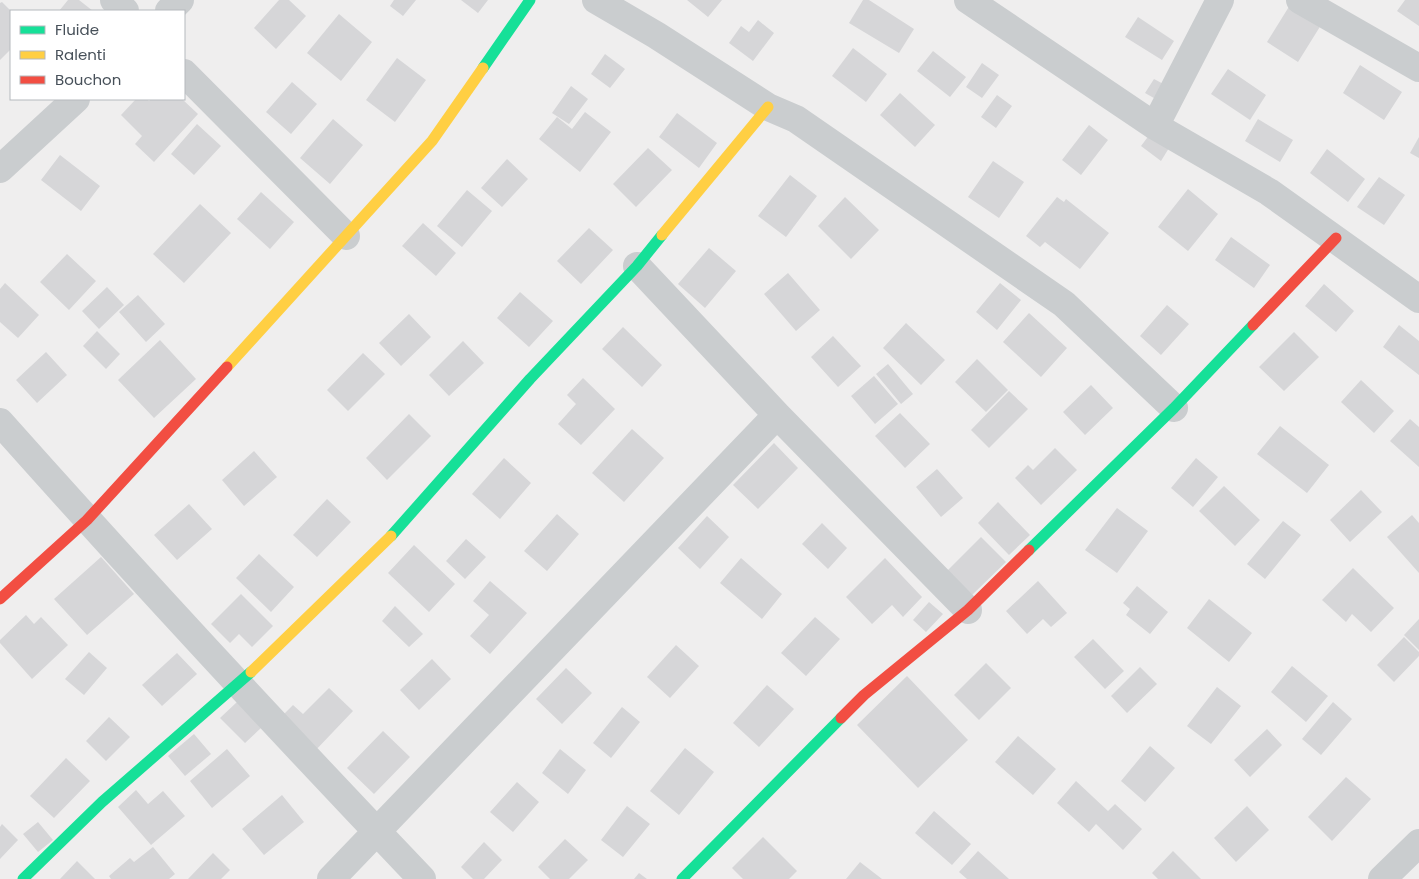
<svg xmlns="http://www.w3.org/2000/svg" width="1419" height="879" font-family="Poppins,sans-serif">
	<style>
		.building { fill: #d6d6d8 }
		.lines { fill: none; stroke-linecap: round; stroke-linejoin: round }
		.street { stroke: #cacdcf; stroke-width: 28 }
		.fast { stroke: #16e098; stroke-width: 11 }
		.slow { stroke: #ffcf43; stroke-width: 11 }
		.jam { stroke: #f24e42; stroke-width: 11 }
	</style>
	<rect width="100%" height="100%" fill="#efeeee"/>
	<path class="building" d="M68,0H79L93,11H59Z
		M279,0H289L306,16L276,49L254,28Z
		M394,0H416L403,16L390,6Z
		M461,0H488L478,13Z
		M687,0H722L708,17Z
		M863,0H869L914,29L899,53L849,23Z
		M1405,0H1419V26L1397,11Z
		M2,2L11,11V49L0,60V3Z
		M1290,5L1321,25L1298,62L1267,42Z
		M339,14L372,42L341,81L307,53Z
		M1138,17L1174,41L1162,60L1125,37Z
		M758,20L774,33L753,61L729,43L741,26L749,32Z
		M853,48L887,74L866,102L832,76Z
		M933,51L966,77L950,97L917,71Z
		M605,54L625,69L610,88L591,74Z
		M397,58L426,80L395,122L366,100Z
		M982,63L999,75L982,98L966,87Z
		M1360,65L1402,92L1384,120L1343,93Z
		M1228,69L1266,95L1250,120L1211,94Z
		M1154,79L1169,87L1161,102L1145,93Z
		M292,82L317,104L291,134L266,112Z
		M571,86L588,99L569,124L552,113Z
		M900,93L935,125L915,147L880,115Z
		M997,95L1012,106L996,128L981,117Z
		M136,99H147L149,101L151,99H182L198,114L154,162L135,144L142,136L121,115Z
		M585,112L611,132L580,172L539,139L557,117L572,129Z
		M677,113L717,143L699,168L659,137Z
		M333,119L363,145L330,184L300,158Z
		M1258,119L1293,140L1280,162L1245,141Z
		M197,124L221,146L194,175L171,154Z
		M1089,125L1108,140L1081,175L1062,160Z
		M1150,134L1169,148L1161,161L1141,146Z
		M1419,137V158L1410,153Z
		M648,148L672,170L636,207L613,184Z
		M1327,149L1365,179L1348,202L1310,173Z
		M60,155L100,186L81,211L41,180Z
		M507,159L528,179L502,207L481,188Z
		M993,161L1024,182L999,218L968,197Z
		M790,175L817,196L786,237L758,216Z
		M1379,177L1405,195L1384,225L1357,207Z
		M1188,189L1218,214L1188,251L1158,227Z
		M467,190L492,211L462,247L437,226Z
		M261,192L294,222L270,249L237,219Z
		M845,197L879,230L851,259L818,226Z
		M1057,197L1064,202L1066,199L1109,233L1080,269L1045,242L1040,247L1026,236Z
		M200,204L231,233L184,283L153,254Z
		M423,223L456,253L436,276L402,246Z
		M589,228L613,250L581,284L557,261Z
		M1231,237L1270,265L1254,288L1215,260Z
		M709,248L736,271L705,308L678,284Z
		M67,254L96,281L69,310L40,282Z
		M788,273L820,310L796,331L764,294Z
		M5,283L39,315L18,338L0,322V289Z
		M1000,283L1021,300L997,330L976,312Z
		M1324,284L1354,311L1336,332L1305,306Z
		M107,287L124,305L99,329L82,311Z
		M520,292L553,321L529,347L497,318Z
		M138,295L165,324L146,342L119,312Z
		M1167,305L1189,324L1161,355L1140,336Z
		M1029,313L1067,348L1041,377L1003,342Z
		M409,314L431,337L401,366L379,343Z
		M906,323L945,360L921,385L883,348Z
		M1399,325L1419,341V375L1383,347Z
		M623,327L662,365L642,387L602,349Z
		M97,331L120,354L106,369L83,346Z
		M1294,332L1319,357L1284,391L1259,367Z
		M833,336L861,366L838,387L811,357Z
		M160,340L196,379L154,418L118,380Z
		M463,341L484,363L449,396L429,375Z
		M46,352L67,375L37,403L16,380Z
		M363,353L385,374L348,411L327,390Z
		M977,359L1008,390L986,412L955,382Z
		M888,364L913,394L901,404L876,374Z
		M874,376L898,404L875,424L851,396Z
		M583,378L615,409L581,445L558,424L576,404L567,395Z
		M1361,380L1394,411L1374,433L1341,402Z
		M1091,385L1113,408L1085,435L1063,412Z
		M1009,391L1028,409L989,448L971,430Z
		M900,413L930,444L905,468L875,436Z
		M409,414L431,436L387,480L366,458Z
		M1410,419L1419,427V467L1390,441Z
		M1280,426L1329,465L1307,493L1257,454Z
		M632,429L664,458L624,502L592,473Z
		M774,443L798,468L758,509L733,485Z
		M1055,448L1077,470L1041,505L1015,478L1028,465L1033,470Z
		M254,451L277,477L244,506L222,480Z
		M504,458L531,483L500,519L472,494Z
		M1196,458L1218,477L1193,507L1171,488Z
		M937,469L963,498L941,517L916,487Z
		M1224,486L1260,520L1235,546L1199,511Z
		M1361,490L1382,512L1350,542L1330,520Z
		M327,499L351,522L317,557L293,535Z
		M998,502L1030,535L1009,555L978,523Z
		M189,504L212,529L177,560L154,535Z
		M1117,508L1148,531L1117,573L1085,550Z
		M557,514L579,534L547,571L524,551Z
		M1412,515L1419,523V573L1387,537Z
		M707,516L729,537L700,569L678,548Z
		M1283,521L1301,535L1265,579L1247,564Z
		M822,523L847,548L828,569L802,544Z
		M981,537L1006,562L970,597L946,572Z
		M466,539L486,557L465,579L446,561Z
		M414,545L455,584L429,612L388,573Z
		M259,554L294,587L271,612L236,578Z
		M101,557L134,594L87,635L54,599Z
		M741,558L782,594L762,619L720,583Z
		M885,558L922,597L903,617L892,605L872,624L846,597Z
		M1353,568L1394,608L1371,632L1352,614L1346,622L1322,600Z
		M490,581L527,613L490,654L470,636L489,615L473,601Z
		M1038,581L1067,613L1051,627L1043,619L1027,634L1006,611Z
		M1137,586L1168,612L1150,634L1126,615L1130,609L1123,603Z
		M241,594L273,626L252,647L239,634L230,643L211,624Z
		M1209,599L1252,633L1229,662L1187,628Z
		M929,602L943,614L926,632L913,620Z
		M395,606L423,634L409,647L382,621Z
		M26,615L34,624L41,617L68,645L32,679L0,643V640Z
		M815,617L840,639L806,676L781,653Z
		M1419,619V650L1404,635Z
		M1404,637L1419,652V656L1394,682L1377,665Z
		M1093,639L1124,671L1105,689L1074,657Z
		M676,645L699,666L670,698L647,677Z
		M89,652L107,668L84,695L65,679Z
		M177,653L197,674L162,706L142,685Z
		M432,659L451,679L419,710L400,690Z
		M986,663L1011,688L979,720L954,695Z
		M1292,666L1328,696L1306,722L1271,692Z
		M1140,667L1157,684L1127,713L1111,696Z
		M566,668L592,693L562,724L536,699Z
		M907,676L968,740L918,788L857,725Z
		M767,685L794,709L759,747L733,723Z
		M1217,687L1241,706L1211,744L1187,726Z
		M329,688L353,711L313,753L279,719L293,705L303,714Z
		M237,702L262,727L245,743L220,718Z
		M1333,702L1352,719L1321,755L1302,739Z
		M622,707L640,722L611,758L593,743Z
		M109,717L130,737L106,761L86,741Z
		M1267,729L1282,745L1250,777L1234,760Z
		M383,731L410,757L374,794L347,768Z
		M194,734L211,754L185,776L168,756Z
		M1018,736L1056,769L1033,795L995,762Z
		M1150,746L1175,768L1145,802L1121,781Z
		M685,748L714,772L679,815L650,791Z
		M227,749L250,776L212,808L190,781Z
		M560,749L586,770L568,794L542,773Z
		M66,758L90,781L54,818L30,796Z
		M1346,777L1371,799L1332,841L1308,817Z
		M1076,781L1108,811L1115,804L1142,829L1123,850L1096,824L1089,832L1057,803Z
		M517,782L539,802L513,832L490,812Z
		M136,790L148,804L163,791L185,816L151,845L118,807Z
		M282,795L304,822L264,855L242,829Z
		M627,806L650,824L623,857L601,840Z
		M1247,806L1269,830L1236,862L1214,838Z
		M934,811L971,844L952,865L915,833Z
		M38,822L53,840L38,852L23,834Z
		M2,824L18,840L0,859V827Z
		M763,837L797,871L789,879H743L732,868Z
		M565,839L588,860L569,879H550L538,867Z
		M484,842L502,860L484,879H473L461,867Z
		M153,847L175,874L169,879H111L109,876L130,858L134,862Z
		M978,851L1009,879H967L959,872Z
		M1173,851L1201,879H1158L1152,873Z
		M213,853L230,870L221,879H188Z
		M77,861L95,879H60Z
		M860,862L882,879H846Z
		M639,873L647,879H634Z"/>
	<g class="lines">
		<path class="street" d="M114,0L125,11
			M596,0L656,35L768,107L796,119L1064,304L1174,408
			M968,0L1155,126L1269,192L1419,299
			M1300,0L1419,68
			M169,11L180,0
			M184,73L346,236
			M1155,126L1220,0
			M0,169L76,99
			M637,266L777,415L968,610
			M0,422C138,577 279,729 422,879
			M331,879L777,415
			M1382,879L1419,843"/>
		<path class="fast" d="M483,68L530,0
			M391,536L530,379L637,266L662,235
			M1029,550L1174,408L1253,325
			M23,879L102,802L251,672
			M682,879L841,718"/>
		<path class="slow" d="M662,235L768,107
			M227,367L432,141L483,68
			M251,672L391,536"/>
		<path class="jam" d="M1253,325L1336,238
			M0,599L87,520L227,367
			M841,718L864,695L968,610L1029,550"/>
	</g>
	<rect x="10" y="10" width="175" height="90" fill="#ffffff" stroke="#b5b9bd"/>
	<rect x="20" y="26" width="25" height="8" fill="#16e098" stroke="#b5b9bd"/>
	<text x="55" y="35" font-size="15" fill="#475059">Fluide</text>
	<rect x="20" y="51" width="25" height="8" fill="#ffcf43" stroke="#b5b9bd"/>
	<text x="55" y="60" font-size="15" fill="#475059">Ralenti</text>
	<rect x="20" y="76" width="25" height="8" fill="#f24e42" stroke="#b5b9bd"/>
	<text x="55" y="85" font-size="15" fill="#475059">Bouchon</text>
</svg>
